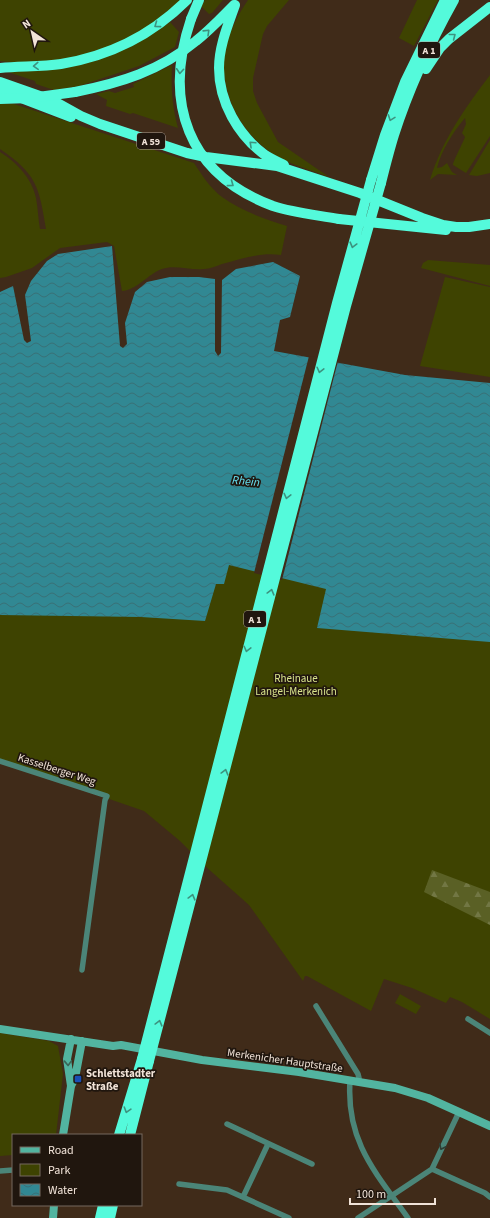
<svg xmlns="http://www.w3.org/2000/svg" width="490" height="1218" font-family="'Source Sans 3',sans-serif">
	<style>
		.green { fill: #3e4301 }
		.forest { fill: url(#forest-firs) }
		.water { fill: url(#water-waves) }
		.pier { fill: #402b19 }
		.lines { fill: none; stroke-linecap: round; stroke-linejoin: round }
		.street { stroke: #4b8578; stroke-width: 5.5 }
		.secondary { stroke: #52b4a0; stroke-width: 8 }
		.highway { stroke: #54fadb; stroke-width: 10 }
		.highway-bridge { stroke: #54fadb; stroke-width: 10 }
		.oneway { stroke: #3d937f }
		.oneway2 { stroke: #396557 }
		.oneway3 { stroke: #2f3d33 }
		.transit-dot { fill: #1a4fb4; stroke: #20160e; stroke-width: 1.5 }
		.labels { text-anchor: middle; stroke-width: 3.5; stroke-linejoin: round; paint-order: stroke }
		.shield { fill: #20160e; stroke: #b2a69b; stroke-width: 1 }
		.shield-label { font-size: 10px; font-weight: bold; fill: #f1e3d8 }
		.park-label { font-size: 11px; fill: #dae58d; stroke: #20160e }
		.street-label { font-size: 11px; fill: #f1e3d8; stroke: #20160e }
		.poi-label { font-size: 11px; font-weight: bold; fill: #f1e3d8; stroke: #20160e; text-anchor: start }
		.water-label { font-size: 12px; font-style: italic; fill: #68e4f5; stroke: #20160e }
	</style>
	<defs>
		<pattern id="forest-firs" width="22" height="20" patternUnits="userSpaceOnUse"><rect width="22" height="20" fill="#5a6025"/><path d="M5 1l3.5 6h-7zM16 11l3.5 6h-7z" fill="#727744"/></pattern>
		<pattern id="water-waves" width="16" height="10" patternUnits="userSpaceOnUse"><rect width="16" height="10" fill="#318893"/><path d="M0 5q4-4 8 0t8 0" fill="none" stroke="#397076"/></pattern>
	</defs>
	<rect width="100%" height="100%" fill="#402b19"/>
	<path class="green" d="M0,0H181C171,8 162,17 152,24C110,55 52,67 0,61Z
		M205,0H223L212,13L209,14L201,6Z
		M248,0H289L267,26L263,34L253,78V91L257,103L278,142L329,177C311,170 290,165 273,154C247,136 230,111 225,80C225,76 223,72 223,68C223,44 235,19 248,0Z
		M417,0H438L414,46L399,38Z
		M170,22L179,32L175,47L139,66L79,86L54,90L36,84L35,81L5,71L37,70L151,34Z
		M172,65C171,87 172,106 178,128L133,113L130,114L106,106L107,100L96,94L109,91L115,93L134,87L133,84Z
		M490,75V136L466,173L453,165C453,161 463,143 465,137L462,133L466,124L465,118C453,132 441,151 437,168L442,167L447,163L452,172L457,175L438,174L430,180C442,140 465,108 490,75Z
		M0,104H14L194,163C202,175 210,188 222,197C241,211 265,219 287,226L281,255C260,252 242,259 222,264C216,266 210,269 204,269C191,271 175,264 162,269C148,274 137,290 122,291L114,246L107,242L60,248L32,268L6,277L0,278V152C16,162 32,178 36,198C38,208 38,219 40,229H46C39,187 37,174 0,149Z
		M490,140V173L477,176L469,175Z
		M428,260L490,265V286L421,268L423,263Z
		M445,277L490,287V377L420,366Z
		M0,467L490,514V1019L462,1002L450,997L446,1003L412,988L384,979L371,1011L307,976H305L303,981L249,905L205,866L180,841L144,811L86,791L0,763Z
		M400,994L421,1006L416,1014L395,1003Z
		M0,1033L49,1041L58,1046L63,1074L56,1135H13V1155L0,1156Z"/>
	<path class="forest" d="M432,870L490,892V925L424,892Z"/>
	<path class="water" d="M112,246L120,346L123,348L127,344L125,323L135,292L147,282L170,277H199L215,279V351L218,356L221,353L222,280L236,269L273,262L300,276L290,317L280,320L274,351L405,375L490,383V642L317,628L326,589L229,565L224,584H216L205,621L141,617L0,615V292L13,286L24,340L27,343L31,341L25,295L31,281L47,261L58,254Z"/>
	<path class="pier" d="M309,356L338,361L282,580L254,573Z"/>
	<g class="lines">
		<path class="street" d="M0,761L107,796L105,800L82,970
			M316,1006L358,1074L359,1078L358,1082
			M468,1019L490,1033
			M350,1081C346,1141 375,1172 408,1218
			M227,1124L312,1164
			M432,1169L485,1193L490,1197
			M0,1171L13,1170
			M179,1184L227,1190L289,1218
			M243,1197L268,1144
			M358,1218L432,1169L459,1112"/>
		<path class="secondary" d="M0,1029L113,1046L121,1045L202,1060L299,1072L395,1088L428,1098L490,1126
			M71,1039L67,1059L71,1086
			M63,1135L71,1086L75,1078L82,1041
			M53,1218L54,1205"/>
		<path class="highway" d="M235,5C228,25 219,46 219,68C219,102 238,135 265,155C271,159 278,162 284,165
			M191,19L199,0
			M0,68C20,66 41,67 61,64C110,56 152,35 187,0
			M426,69L440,48L449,39L490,7
			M0,82L54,101L81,116L100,124L187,153L206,157L277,166L360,193L422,218L443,225L456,227H469L490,224
			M0,90L71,117
			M75,92C120,83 160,71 196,41C210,30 222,17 234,5
			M371,180L385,135L405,82L445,0
			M381,183C385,167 389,151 394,135C409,88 430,43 454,0
			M339,219L446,230
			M119,1135L142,1059
			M130,1135L149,1061
			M100,1218L103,1205
			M110,1218L113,1205"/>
		<path class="highway-bridge" d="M191,19C163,102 187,174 273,206C294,213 317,215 339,219
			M0,99L31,98L75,92
			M142,1059L337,303L371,180
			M149,1061L346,306L381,183"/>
	</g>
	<defs><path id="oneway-chevron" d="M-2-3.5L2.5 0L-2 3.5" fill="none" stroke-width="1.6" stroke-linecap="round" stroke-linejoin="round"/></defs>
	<g class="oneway">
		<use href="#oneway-chevron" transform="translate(157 25) rotate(144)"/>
		<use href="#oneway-chevron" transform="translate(207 32) rotate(-44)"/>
		<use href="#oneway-chevron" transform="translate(453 36) rotate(-38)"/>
		<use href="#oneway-chevron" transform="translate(36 66) rotate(177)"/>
		<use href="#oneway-chevron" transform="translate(180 71) rotate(94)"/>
		<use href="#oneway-chevron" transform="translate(391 118) rotate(110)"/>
		<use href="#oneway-chevron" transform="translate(252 144) rotate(-137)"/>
		<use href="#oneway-chevron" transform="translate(231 184) rotate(36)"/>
		<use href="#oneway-chevron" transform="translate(353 245) rotate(105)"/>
		<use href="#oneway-chevron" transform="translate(320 370) rotate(104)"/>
		<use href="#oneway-chevron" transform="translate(287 496) rotate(104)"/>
		<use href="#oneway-chevron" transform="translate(271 592) rotate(-75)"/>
		<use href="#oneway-chevron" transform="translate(247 649) rotate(104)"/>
		<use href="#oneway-chevron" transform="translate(225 772) rotate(-75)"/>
		<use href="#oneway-chevron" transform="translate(192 897) rotate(-75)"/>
		<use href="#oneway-chevron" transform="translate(159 1023) rotate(-75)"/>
		<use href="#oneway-chevron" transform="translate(127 1110) rotate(107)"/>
	</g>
	<use class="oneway2" href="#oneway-chevron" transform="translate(68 1063) rotate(88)"/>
	<use class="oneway3" href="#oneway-chevron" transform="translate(442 1147) rotate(116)"/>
	<rect class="transit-dot" x="74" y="1075" width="8" height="8" rx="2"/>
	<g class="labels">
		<g class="shield">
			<rect x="418" y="42" width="22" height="16" rx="3"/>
			<rect x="137" y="133" width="28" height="16" rx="3"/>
			<rect x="244" y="611" width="22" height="16" rx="3"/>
		</g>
		<g class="shield-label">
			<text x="429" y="54">A 1</text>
			<text x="151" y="145">A 59</text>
			<text x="255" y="623">A 1</text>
		</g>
		<g class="park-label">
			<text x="296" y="682">Rheinaue<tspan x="296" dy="13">Langel-Merkenich</tspan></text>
		</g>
		<g class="street-label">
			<text transform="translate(57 769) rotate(18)" y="4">Kasselberger Weg</text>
			<text transform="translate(285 1060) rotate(8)" y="4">Merkenicher Hauptstraße</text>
		</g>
		<g class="poi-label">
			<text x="86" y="1077">Schlettstadter<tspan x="86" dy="13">Straße</tspan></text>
		</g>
		<g class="water-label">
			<text transform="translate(246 481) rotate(5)" y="4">Rhein</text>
		</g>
	</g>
	<rect x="12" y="1134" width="130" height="72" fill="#20160e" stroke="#74685f"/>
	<rect x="20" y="1147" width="20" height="6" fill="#52b4a0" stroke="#74685f"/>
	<text x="48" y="1154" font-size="12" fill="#f1e3d8">Road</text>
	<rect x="20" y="1164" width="20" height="12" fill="#3e4301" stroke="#74685f"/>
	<text x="48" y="1174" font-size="12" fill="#f1e3d8">Park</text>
	<rect x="20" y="1184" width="20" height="12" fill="url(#water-waves)" stroke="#74685f"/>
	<text x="48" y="1194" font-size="12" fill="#f1e3d8">Water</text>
	<g transform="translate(32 32) rotate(326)" stroke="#20160e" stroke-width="3" paint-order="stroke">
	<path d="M0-3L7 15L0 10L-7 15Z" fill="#f1e3d8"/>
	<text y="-6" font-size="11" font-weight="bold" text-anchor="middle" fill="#f1e3d8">N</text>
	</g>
	<path d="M350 1198v6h85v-6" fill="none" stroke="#f1e3d8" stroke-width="2"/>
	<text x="356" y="1198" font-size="12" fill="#f1e3d8" stroke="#20160e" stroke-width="3" paint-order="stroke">100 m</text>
</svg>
